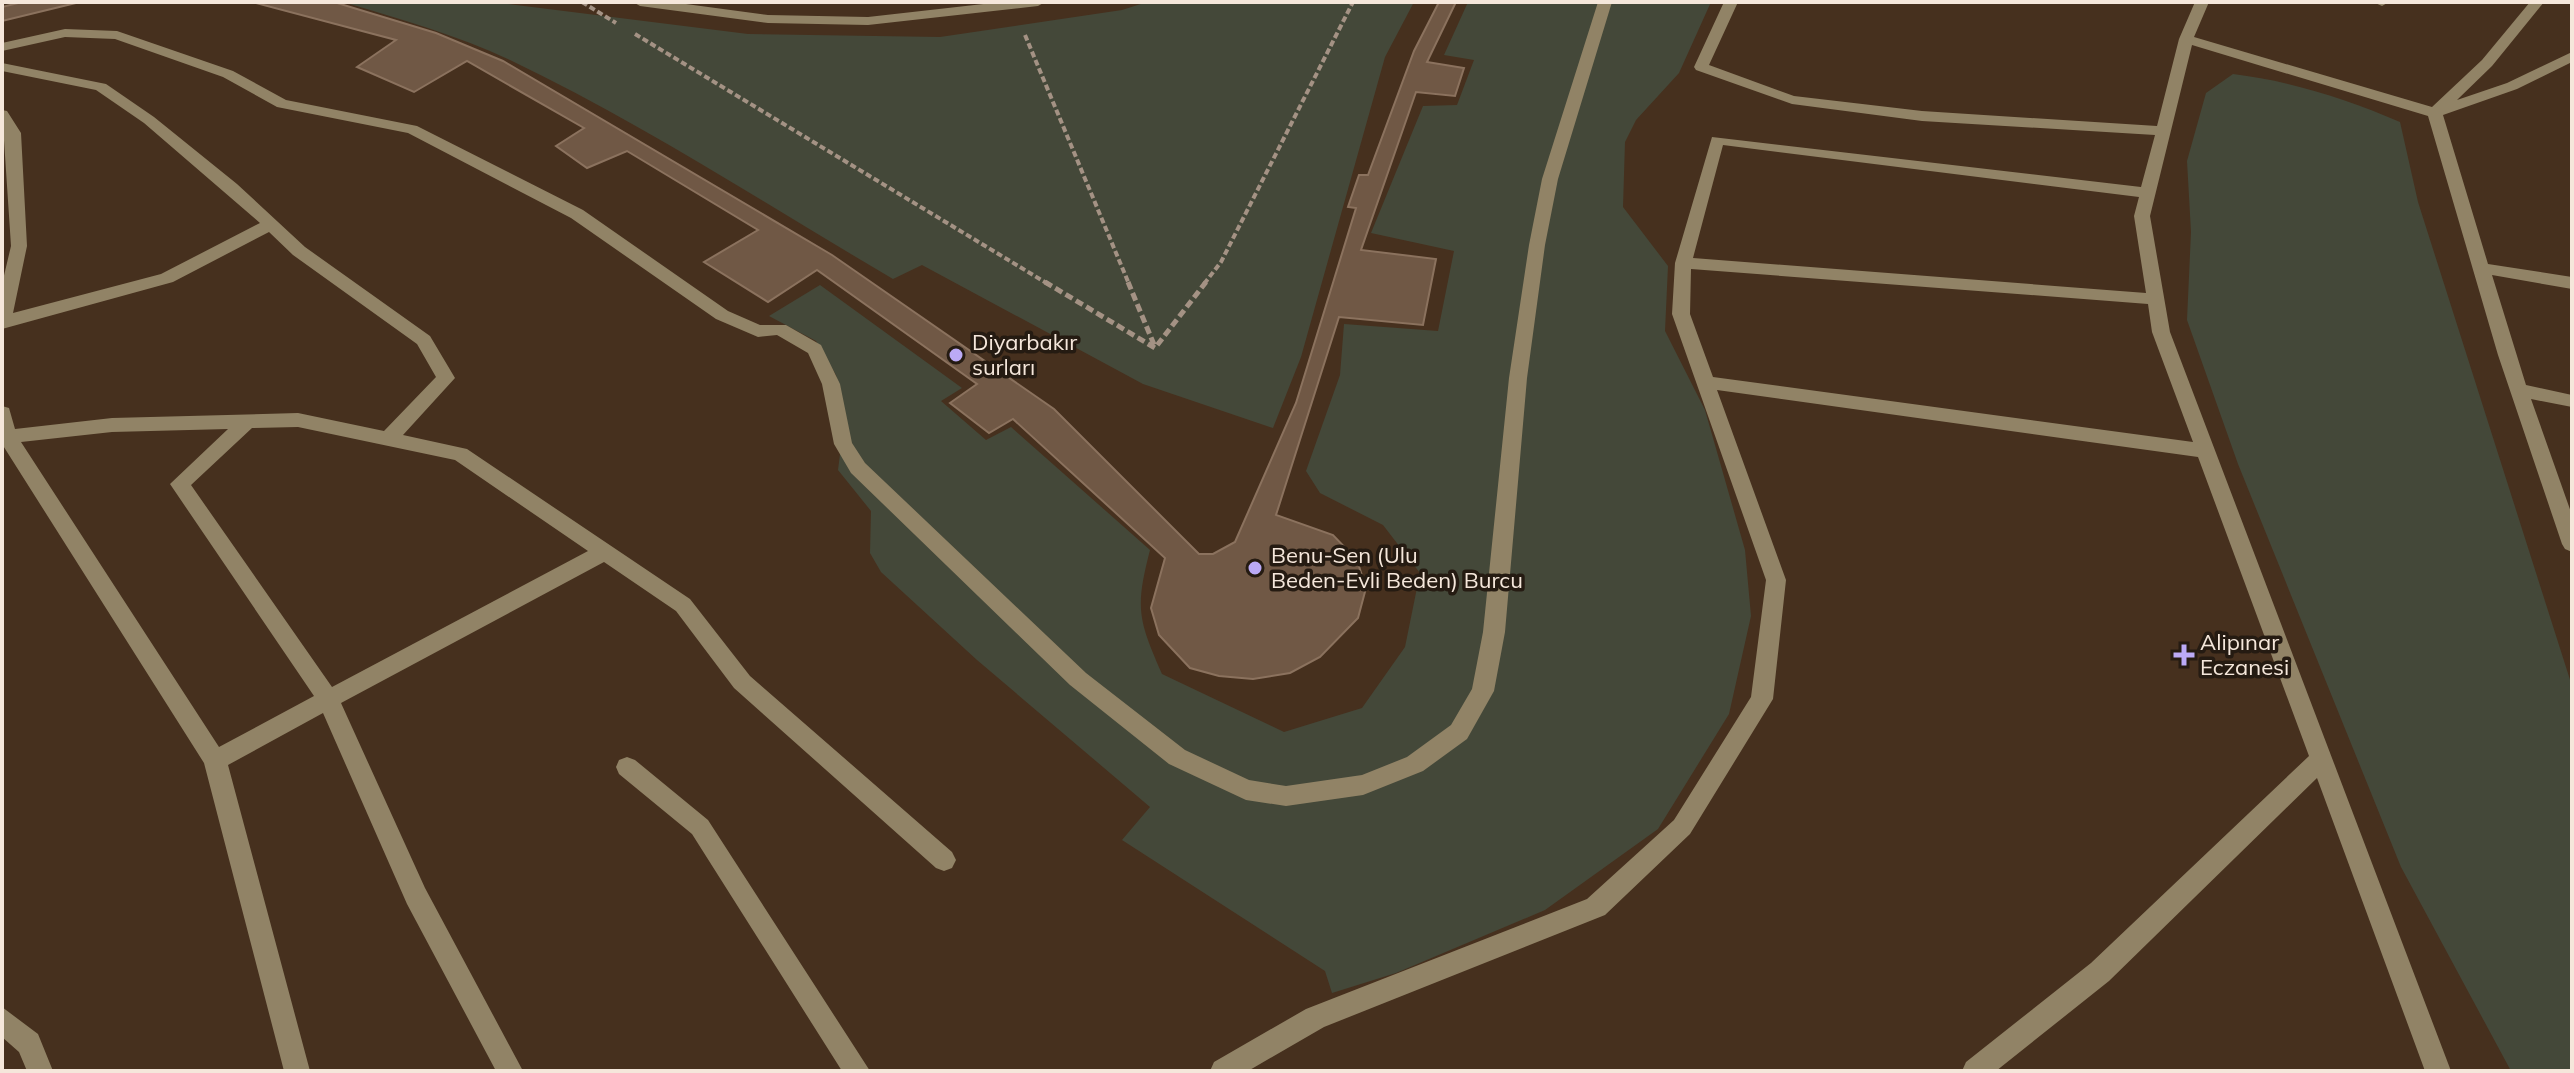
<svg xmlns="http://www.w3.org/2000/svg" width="2574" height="1073" font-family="Mulish,sans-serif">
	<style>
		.green { fill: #444839 }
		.building { fill: #705845; stroke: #8b725e; stroke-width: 2 }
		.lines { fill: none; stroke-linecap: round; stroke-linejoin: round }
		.path-far1 { stroke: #a49284; stroke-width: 4; stroke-dasharray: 6 3; stroke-linecap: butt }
		.path { stroke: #a49284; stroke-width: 5; stroke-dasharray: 8 4; stroke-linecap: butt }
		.minor { fill: #918366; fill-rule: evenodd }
		.poi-dot { fill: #bbaaf6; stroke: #251b12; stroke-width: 3 }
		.labels { text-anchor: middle; stroke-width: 7; stroke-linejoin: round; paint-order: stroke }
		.poi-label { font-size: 22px; fill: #f5e7db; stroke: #251b12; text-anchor: start }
	</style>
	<rect width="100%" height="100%" fill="#46301e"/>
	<path class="green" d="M343,2H491L748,34L940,37L1122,10L1147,2H1414L1385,57L1301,357L1273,428L1143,384L922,265L893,279C767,205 642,123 510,60C457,35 400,19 343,2Z
		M1468,2H1711L1679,73L1636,120L1625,142L1623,207L1668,266L1665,331L1705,410L1745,550L1751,616L1729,714L1658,829L1545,910L1396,973L1332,993L1325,971L1122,840L1150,807L977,660L881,572L870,553L871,511L838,470L845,415L836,375L816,341L769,316L820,285L962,388L941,401L986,440L1011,427L1150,550C1135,608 1138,619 1162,674L1284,732L1362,708L1405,647L1420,573L1383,525L1320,493L1306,471L1340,375L1344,324L1438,331L1454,251L1371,233L1423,106L1457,105L1474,60L1444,55Z
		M2233,74C2291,81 2347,99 2400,122L2418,202L2572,686V1071H2511L2401,867L2238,464L2187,320L2191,232L2187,161L2206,93Z"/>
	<path class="building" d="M22,2H80L2,21V7Z
		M252,2H334L436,33L503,61L832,255L1054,409L1199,554H1213L1235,542L1296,403L1356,208L1348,207L1359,175H1368L1414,51L1439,2H1456L1427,62L1464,68L1455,96L1416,92L1361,250L1436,259L1423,325L1339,317L1276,515L1333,535L1357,560L1366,588L1358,618L1320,657L1290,673L1253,679L1219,676L1190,668L1159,635L1151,608L1165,558L1013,419L989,433L950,403L977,384L817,270L768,302L704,262L758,230L627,151L587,168L556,146L584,128L467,61L414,92L357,67L396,40Z"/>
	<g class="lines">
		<path class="path-far1" d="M582,2L616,23
			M635,34L1048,284
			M1025,35L1129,284
			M1204,284L1221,262L1353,2"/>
		<path class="path" d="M1045,282L1155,348L1206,282
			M1128,282L1155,347"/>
		<path class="minor" d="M633,2H671L768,15L868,17L1001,2H1045L1038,6L868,25L768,23L640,6Z
			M1598,2H1612L1558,179L1545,245L1527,378L1505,632L1494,691L1467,739L1423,771L1363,795L1286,806L1246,800L1169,764L1070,685L851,473L834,444L822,384L808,353L777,335L758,337L716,319L571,218L408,133L277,107L223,77L115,39L65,37L2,51V43L65,29L117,31L233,71L286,100L417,126L583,210L728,311L760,325H786L821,345L840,384L852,443L865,463L1086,673L1185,750L1249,780L1286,786L1362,775L1407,757L1451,725L1472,689L1483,632L1509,378L1529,245L1542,179Z
			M1724,2H1738L1709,65L1794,96L1922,111L2157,126L2179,39L2195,2H2209L2194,37L2432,107L2482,60L2530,2H2544L2492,66L2457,100L2507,83L2572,52V62L2517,89L2443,115L2488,264L2572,277V289L2492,275L2526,385L2572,395V407L2531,399L2572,515V552L2565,549L2562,544L2498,355L2428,116L2192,45L2150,216L2170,332L2451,1071H2425L2317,778L2109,981L1996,1071H1962L1966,1062L2091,963L2309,756L2198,457L1717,390L1786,580L1773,699L1690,834L1605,915L1324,1027L1248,1071H1210L1214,1062L1306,1009L1587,899L1674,820L1751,697L1766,580L1672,314L1675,263L1712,137L2141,187L2155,135L1922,121L1792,104L1696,70L1694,67ZM1723,145L2139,197L2134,216L2146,293L1693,258ZM1691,269L2148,304L2152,332L2193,442L1713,377L1690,314Z
			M2373,2H2389L2382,6Z
			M2,63L106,84L154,117L237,184L305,247L430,336L455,378L403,435L467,449L690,599L750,676L952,852L956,860L952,868L944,871L936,868L734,688L676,611L604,562L341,703L425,888L523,1071H496L407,904L323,713L228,765L310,1071H284L204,763L2,444V406L9,408L15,429L112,418L298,413L384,431L436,377L417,344L293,255L269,232L173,282L2,329V284L11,246L2,110L7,111L21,133L27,246L13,313L161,274L260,223L144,123L96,90L2,71ZM298,427L455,460L588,551L332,687L191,485L252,428ZM228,429L170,484L314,696L219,747L21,442L112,432Z
			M627,757L635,760L708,820L870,1071H842L692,834L619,774L616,767L619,760Z
			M2,1007L38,1034L53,1071H27L19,1052L2,1037Z"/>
	</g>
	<g class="poi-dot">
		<circle cx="956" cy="355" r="8"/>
		<circle cx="1255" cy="568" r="8"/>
		<path d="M2180 643h8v8h8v8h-8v8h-8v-8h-8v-8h8z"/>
	</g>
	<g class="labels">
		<g class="poi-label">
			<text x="972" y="350">Diyarbakır<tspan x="972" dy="25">surları</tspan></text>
			<text x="1271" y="563">Benu-Sen (Ulu<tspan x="1271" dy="25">Beden-Evli Beden) Burcu</tspan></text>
			<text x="2200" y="650">Alipınar<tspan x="2200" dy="25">Eczanesi</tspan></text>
		</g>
	</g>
	<rect width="2574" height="1073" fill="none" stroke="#f5e7db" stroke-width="8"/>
</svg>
